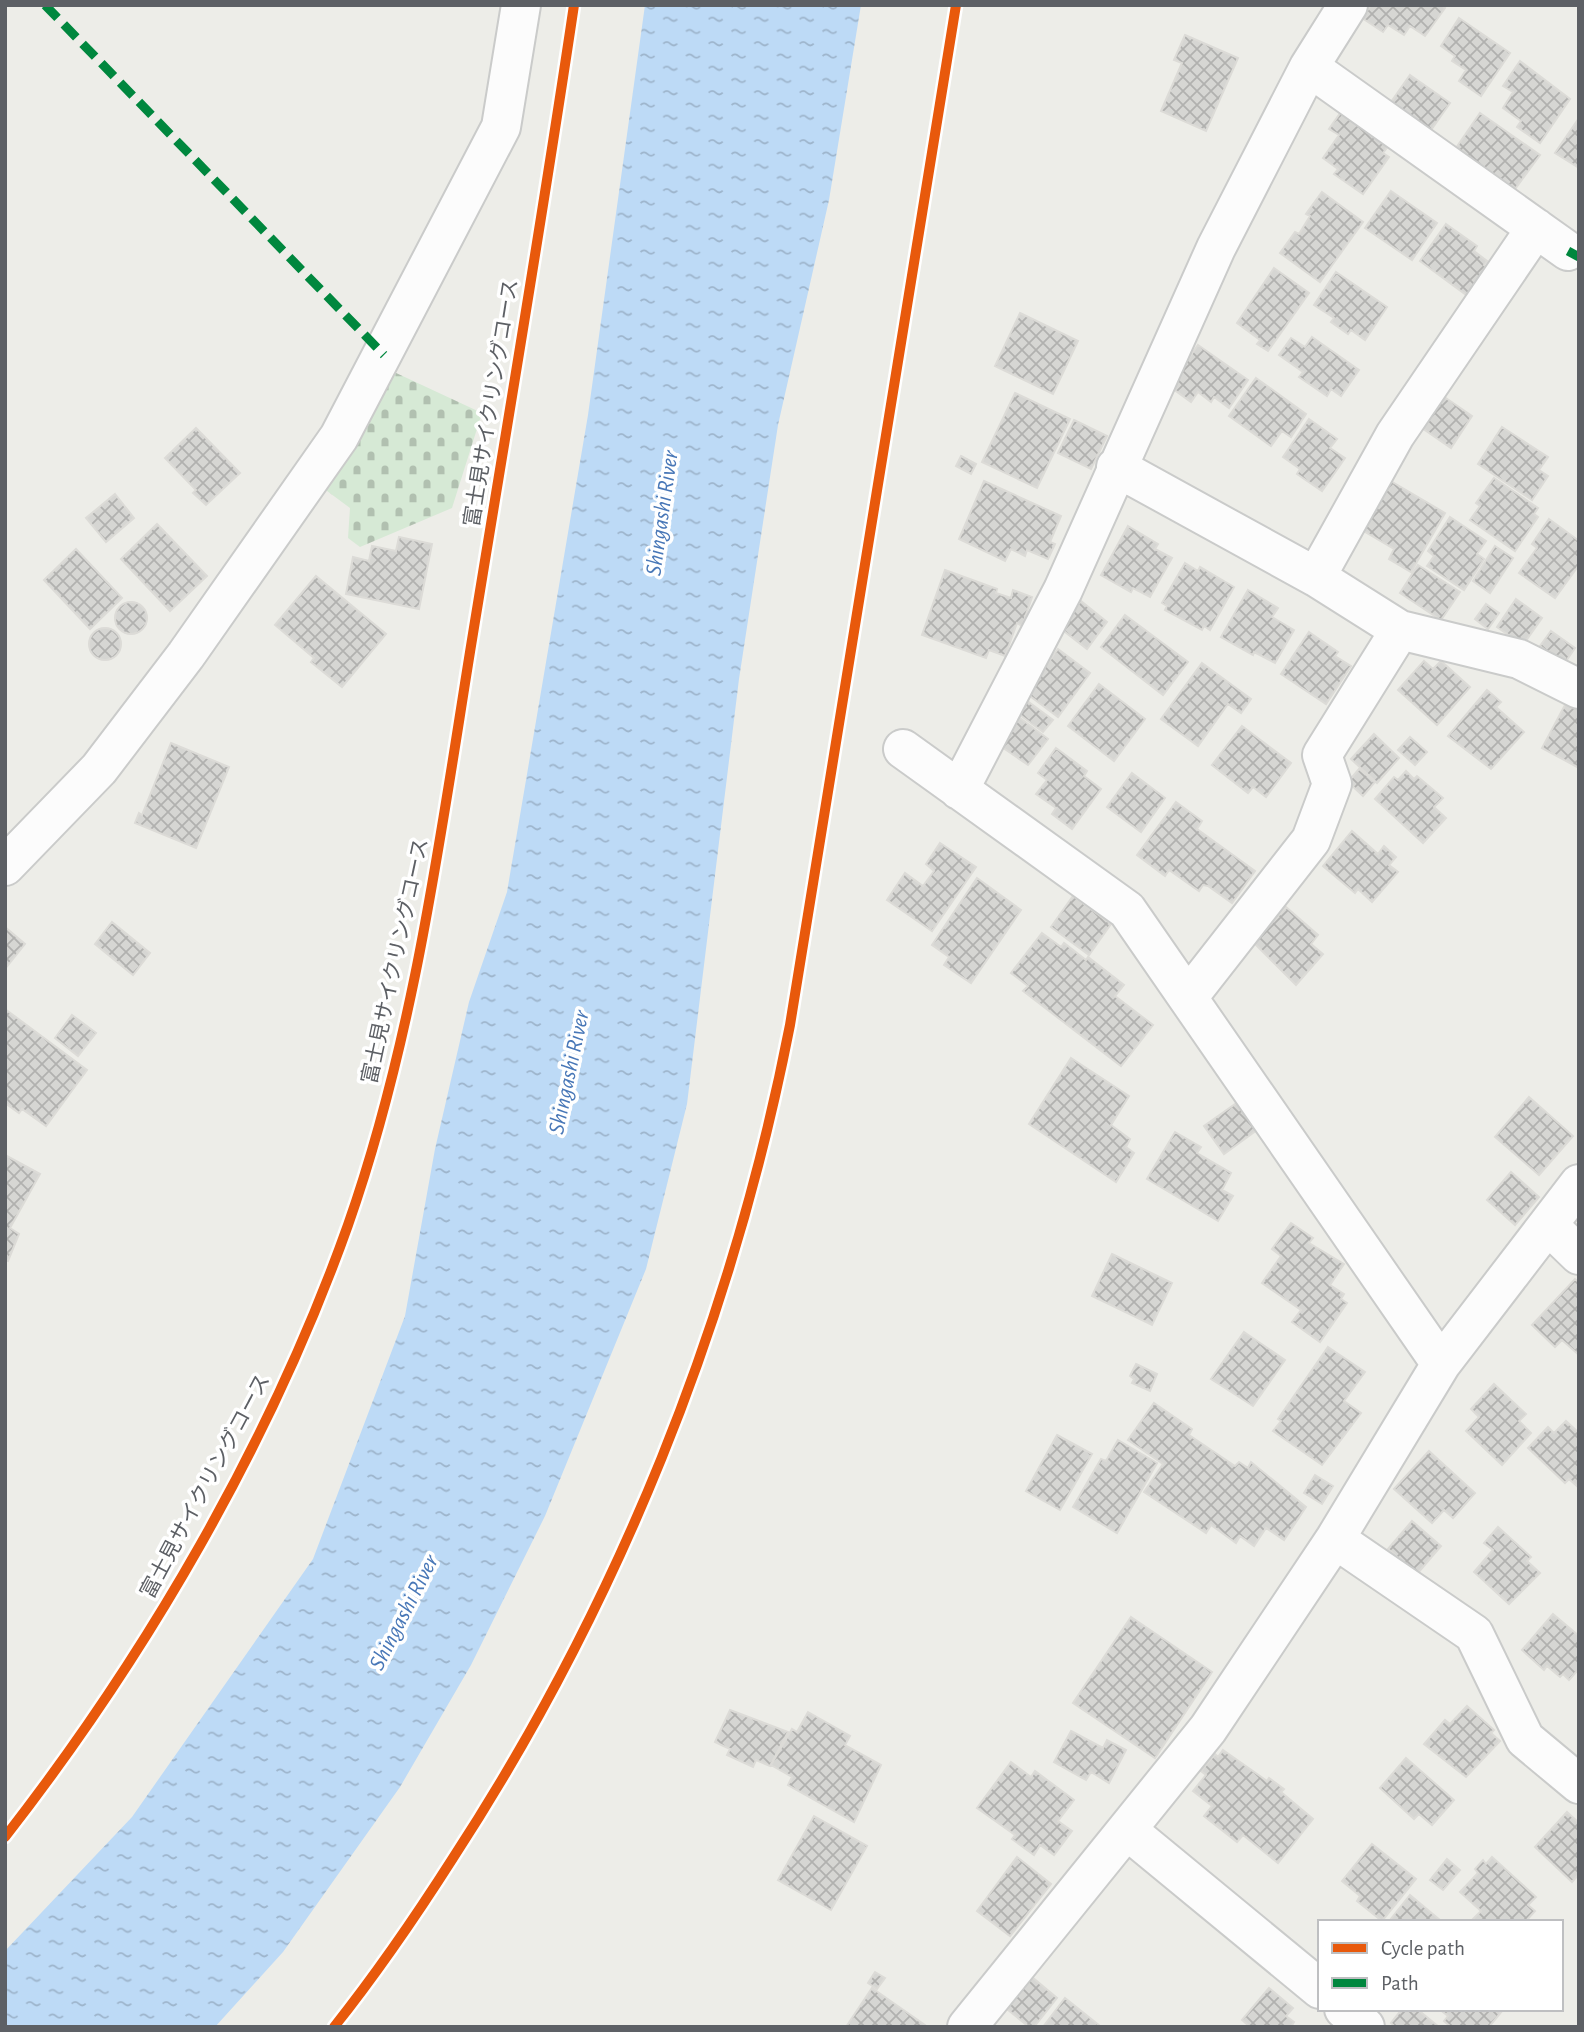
<svg xmlns="http://www.w3.org/2000/svg" width="1584" height="2032" font-family="'Alegreya Sans','Noto Sans JP',sans-serif">
	<style>
		.cemetery { fill: url(#cemetery-stones) }
		.water { fill: url(#water-ripples) }
		.building { fill: url(#building-cross-hatch); stroke: #dcdbd7; stroke-width: 2 }
		.lines { fill: none; stroke-linecap: round; stroke-linejoin: round }
		.minor-casing { stroke: #cacbca; stroke-width: 42 }
		.minor { stroke: #fcfcfc; stroke-width: 38 }
		.quiet { stroke: #00873e; stroke-width: 9; stroke-dasharray: 18 9; stroke-linecap: butt }
		.cycleway-casing { stroke: #fff; stroke-width: 15 }
		.cycleway { stroke: #e8590c; stroke-width: 10 }
		.labels { text-anchor: middle; stroke-width: 7; stroke-linejoin: round; paint-order: stroke }
		.street-label { font-size: 21px; fill: #5d6065; stroke: #fff }
		.water-label { font-size: 23px; font-style: italic; fill: #4877b7; stroke: #fff }
	</style>
	<defs>
		<pattern id="cemetery-stones" width="16" height="16" patternUnits="userSpaceOnUse" patternTransform="scale(1.75)"><rect width="16" height="16" fill="#d6e9d5"/><path d="M2 7V4a2 2 0 0 1 4 0v3zM10 15v-3a2 2 0 0 1 4 0v3z" fill="#b1c0b0"/></pattern>
		<pattern id="water-ripples" width="26" height="14" patternUnits="userSpaceOnUse" patternTransform="scale(1.75)"><rect width="26" height="14" fill="#bddaf6"/><path d="M2 4q2-2 4 0t4 0M15 11q2-2 4 0t4 0" fill="none" stroke="#9db4cb"/></pattern>
		<pattern id="building-cross-hatch" width="8" height="8" patternUnits="userSpaceOnUse" patternTransform="scale(1.75)"><rect width="8" height="8" fill="#d6d6d3"/><path d="M0 0l8 8M0 8l8-8" fill="none" stroke="#b1b1af"/></pattern>
	</defs>
	<rect width="100%" height="100%" fill="#edede8"/>
	<path class="cemetery" d="M394,372L482,413L452,508L360,547L348,538L350,508L323,488Z"/>
	<path class="water" d="M645,5H861L829,200L778,425L739,679L687,1104L646,1269L545,1516L471,1665L400,1787L283,1952L215,2027H5V1951L132,1817L313,1559L405,1316L435,1149L469,1002L507,892L588,415Z"/>
	<path class="building" d="M1371,5H1441L1445,8L1425,36L1410,26L1404,35L1388,25L1383,32L1362,18Z
		M1459,18L1510,53L1481,96L1459,81L1466,70L1452,61L1455,56L1441,46Z
		M1185,35L1238,58L1206,131L1161,111L1182,63L1174,60Z
		M1520,61L1570,99L1540,143L1517,127L1521,121L1503,108L1513,92L1503,86Z
		M1410,75L1450,103L1431,130L1391,102Z
		M1341,112L1389,145L1383,153L1389,157L1363,194L1334,174L1338,169L1323,158L1339,135L1329,129Z
		M1480,113L1540,155L1515,189L1456,148Z
		M1579,118V168L1555,153Z
		M1391,191L1437,223L1412,260L1365,228Z
		M1322,192L1363,222L1320,282L1280,253L1295,232L1299,234L1310,216L1306,214Z
		M1446,224L1477,246L1474,251L1487,261L1484,265L1489,269L1469,297L1420,261Z
		M1274,268L1309,293L1268,351L1257,344L1260,340L1237,323Z
		M1336,272L1387,307L1365,340L1351,330L1348,334L1331,322L1334,318L1314,305Z
		M1020,313L1078,341L1053,394L995,366Z
		M1312,337L1359,370L1341,396L1331,389L1327,396L1299,377L1303,372L1279,355L1291,338L1305,347Z
		M1198,345L1248,380L1229,408L1214,397L1211,402L1198,392L1191,402L1169,386Z
		M1256,378L1306,414L1291,437L1282,431L1271,446L1229,416Z
		M1015,393L1070,419L1037,488L982,462Z
		M1440,394L1472,416L1451,448L1419,426Z
		M1309,419L1337,439L1330,448L1345,458L1322,491L1297,474L1300,469L1283,457Z
		M1074,420L1107,436L1091,469L1058,453Z
		M1502,427L1548,457L1539,470L1548,476L1532,500L1478,464Z
		M196,428L240,473L206,505L193,493L196,490L165,458Z
		M961,456L976,464L971,474L956,466Z
		M1494,478L1538,508L1534,514L1538,517L1515,551L1470,520L1480,506L1476,503Z
		M1389,480L1445,513L1411,572L1389,559L1394,549L1360,529Z
		M984,481L1061,516L1050,542L1055,544L1048,559L1027,550L1025,556L1011,549L1005,561L959,539Z
		M115,494L134,518L106,542L86,518Z
		M1450,517L1486,541L1477,554L1484,559L1464,590L1427,566L1434,556L1428,551Z
		M1549,519L1579,541V565L1555,598L1519,573L1537,548L1532,544Z
		M157,524L207,576L170,611L121,559Z
		M1128,526L1158,544L1155,549L1172,558L1150,597L1133,588L1131,592L1101,575Z
		M399,537L432,544L419,609L346,594L353,557L369,561L372,546L396,551Z
		M1495,546L1513,558L1490,593L1473,581Z
		M76,549L122,598L90,629L44,580Z
		M1185,563L1198,571L1200,567L1234,587L1210,630L1204,626L1202,630L1165,610L1167,606L1162,603Z
		M1418,565L1460,592L1441,620L1400,593Z
		M945,570L997,589L996,593L1011,598L1013,590L1032,597L1022,626L1017,623L1005,656L989,650L986,658L922,635Z
		M316,576L386,634L342,687L311,662L314,658L275,625Z
		M1248,590L1278,608L1272,617L1294,630L1275,663L1254,652L1253,655L1221,637Z
		M1516,599L1542,618L1523,645L1497,627Z
		M1081,601L1107,622L1087,649L1060,628Z
		M115 618a16 16 0 1 1 32 0a16 16 0 1 1-32 0Z
		M1486,604L1499,613L1488,629L1475,619Z
		M1125,615L1188,662L1163,695L1101,647Z
		M89 644a16 16 0 1 1 32 0a16 16 0 1 1-32 0Z
		M1551,631L1575,648L1564,664L1540,646Z
		M1309,632L1338,652L1335,656L1351,666L1326,704L1281,674Z
		M1058,649L1090,673L1058,717L1026,693Z
		M1424,661L1433,669L1441,661L1470,687L1437,725L1398,690Z
		M1202,663L1251,699L1241,713L1228,704L1198,746L1161,719Z
		M1099,684L1145,719L1114,761L1068,726Z
		M1487,690L1501,702L1496,707L1524,732L1491,769L1448,736Z
		M1026,700L1053,720L1043,732L1016,712Z
		M1566,703L1579,710V768L1542,748Z
		M1020,718L1048,739L1028,765L999,745Z
		M1242,726L1291,763L1266,797L1253,787L1248,793L1212,765Z
		M1374,734L1399,758L1377,783L1351,759Z
		M1410,737L1427,752L1415,765L1398,750Z
		M171,743L229,767L196,848L135,823L139,813L142,815Z
		M1056,748L1087,771L1084,776L1101,789L1072,829L1052,814L1056,808L1036,794L1047,780L1038,773Z
		M1359,769L1375,782L1363,796L1348,782Z
		M1406,771L1414,779L1417,776L1443,798L1434,807L1446,818L1423,843L1375,799L1394,777L1398,780Z
		M1132,773L1165,798L1141,832L1107,807Z
		M1176,802L1202,821L1197,829L1255,871L1232,903L1208,886L1203,885L1199,891L1169,870L1165,876L1137,855Z
		M1352,831L1378,854L1384,846L1396,857L1389,865L1398,872L1372,902L1358,889L1355,893L1323,866Z
		M940,843L976,867L932,931L887,900L905,873L923,886L934,871L926,864Z
		M977,878L1021,910L971,983L944,965L949,957L932,945Z
		M1073,896L1111,924L1089,955L1051,927Z
		M1286,907L1318,935L1311,944L1323,954L1296,985L1254,943Z
		M112,922L150,953L133,975L95,944Z
		M5,927L25,944L5,969Z
		M1042,933L1061,947L1064,943L1086,960L1088,957L1124,985L1115,996L1153,1025L1121,1066L1023,991L1028,986L1011,973Z
		M5,1009L87,1070L46,1126L22,1109L19,1113L5,1103Z
		M72,1015L96,1033L78,1056L55,1038Z
		M1071,1058L1129,1096L1111,1125L1130,1139L1126,1147L1134,1153L1116,1182L1029,1124Z
		M1529,1097L1573,1136L1539,1175L1495,1137Z
		M1238,1102L1257,1130L1224,1154L1204,1126Z
		M1175,1132L1201,1147L1197,1153L1231,1173L1222,1190L1233,1196L1218,1221L1147,1179Z
		M5,1155L40,1174L10,1228L19,1234L8,1261L5,1260Z
		M1511,1172L1539,1197L1515,1225L1487,1200Z
		M1291,1223L1313,1238L1309,1243L1344,1264L1330,1285L1344,1294L1341,1299L1347,1303L1320,1342L1292,1322L1301,1310L1262,1283L1281,1256L1272,1249Z
		M1112,1254L1172,1283L1152,1325L1092,1296Z
		M1575,1279L1579,1282V1355L1562,1340L1555,1347L1532,1325Z
		M1244,1332L1285,1360L1253,1406L1211,1379Z
		M1328,1347L1365,1372L1344,1401L1361,1413L1322,1465L1273,1431L1281,1421L1278,1419Z
		M1136,1364L1157,1374L1150,1391L1132,1383L1134,1379L1130,1376Z
		M1494,1384L1526,1414L1519,1421L1531,1433L1502,1465L1466,1431L1479,1417L1471,1409Z
		M1154,1403L1192,1429L1189,1435L1235,1466L1239,1462L1248,1468L1251,1462L1306,1507L1284,1540L1266,1528L1254,1546L1240,1536L1236,1543L1211,1525L1206,1533L1144,1492L1163,1464L1128,1440Z
		M1566,1421L1579,1433V1488L1569,1479L1565,1483L1528,1448L1548,1427L1554,1433Z
		M1057,1435L1092,1454L1060,1510L1026,1491Z
		M1118,1440L1157,1463L1117,1533L1073,1507L1101,1459L1106,1461Z
		M1429,1451L1475,1493L1453,1518L1444,1510L1432,1523L1394,1489Z
		M1315,1475L1333,1486L1322,1504L1304,1493Z
		M1412,1521L1441,1546L1417,1574L1388,1549Z
		M1498,1527L1531,1557L1527,1561L1540,1573L1509,1604L1474,1572L1493,1550L1484,1543Z
		M1553,1614L1579,1636V1673L1577,1671L1569,1680L1563,1674L1560,1677L1547,1666L1544,1670L1522,1650Z
		M1131,1617L1212,1672L1155,1758L1073,1703Z
		M1467,1706L1494,1730L1491,1733L1500,1741L1466,1777L1424,1744L1445,1720L1450,1724Z
		M730,1710L788,1732L770,1766L756,1760L753,1767L727,1755L730,1749L715,1742Z
		M808,1712L850,1736L845,1745L881,1765L854,1822L788,1785L792,1777L771,1765L792,1729L797,1732Z
		M1071,1731L1103,1748L1107,1740L1126,1750L1109,1783L1091,1772L1086,1780L1054,1762Z
		M1223,1750L1267,1781L1269,1778L1284,1789L1281,1792L1313,1819L1278,1863L1243,1835L1237,1842L1204,1816L1212,1806L1193,1791L1206,1775L1201,1771L1215,1754L1218,1757Z
		M1406,1758L1454,1800L1432,1825L1419,1814L1414,1819L1380,1788Z
		M1011,1762L1031,1777L1035,1771L1074,1800L1058,1821L1072,1831L1054,1855L1040,1845L1034,1855L1012,1839L1015,1835L977,1808Z
		M1567,1812L1579,1823V1874L1572,1882L1535,1847Z
		M814,1816L867,1846L831,1910L778,1880Z
		M1372,1844L1416,1879L1382,1921L1357,1901L1360,1896L1342,1881Z
		M1017,1857L1051,1884L1010,1936L977,1911Z
		M1492,1857L1536,1897L1528,1905L1535,1911L1525,1922L1471,1921L1481,1911L1460,1892L1478,1873L1475,1869L1483,1860L1486,1864Z
		M1447,1859L1460,1870L1443,1890L1430,1880Z
		M1410,1895L1440,1920L1438,1922L1390,1920Z
		M875,1972L885,1978L877,1989L868,1983Z
		M1032,1977L1057,1998L1034,2027H1029L1007,2009Z
		M872,1988L925,2025L924,2027H846Z
		M1269,1988L1293,2008L1286,2016L1294,2022L1291,2027H1250L1242,2020Z
		M1065,1998L1100,2026V2027H1043Z
		M1402,2009H1417L1439,2027H1395L1391,2023Z
		M1439,2009H1500L1502,2011L1489,2027H1451L1444,2021L1448,2016Z"/>
	<g class="lines">
		<defs>
			<path id="minor" d="M1309,67L1568,251
				M1116,467L1316,577L1400,630L1519,659L1579,689
				M1316,577L1395,435L1536,228
				M903,749L1127,910L1441,1364
				M959,790L1063,590L1216,248L1309,67L1348,5
				M5,866L99,769L186,655L339,437L501,127L521,5
				M1189,996L1311,840L1332,784L1322,755L1400,630
				M1548,1225L1579,1255
				M1335,1539L1474,1634L1525,1739L1579,1784
				M1127,1830L1320,1989
				M1344,2009L1365,2027
				M967,2027L1208,1729L1335,1539L1441,1364L1579,1184"/>
		</defs>
		<use href="#minor" class="minor-casing"/>
		<use href="#minor" class="minor"/>
		<path class="quiet" d="M45,5L384,355
			M1568,251L1579,257"/>
		<defs>
			<path id="cycleway" d="M5,1837C146,1656 271,1442 348,1225C413,1040 439,845 470,652C505,437 542,221 574,5
				M334,2027C377,1973 416,1916 453,1858C618,1605 732,1322 790,1025L956,5"/>
		</defs>
		<use href="#cycleway" class="cycleway-casing"/>
		<use href="#cycleway" class="cycleway"/>
	</g>
	<g class="labels">
		<g class="street-label">
			<text transform="translate(491 403) rotate(-81)" y="7">富士見サイクリングコース</text>
			<text transform="translate(395 961) rotate(-78)" y="7">富士見サイクリングコース</text>
			<text transform="translate(205 1486) rotate(-62)" y="7">富士見サイクリングコース</text>
		</g>
		<g class="water-label">
			<text transform="translate(661 513) rotate(-82)" y="8">Shingashi River</text>
			<text transform="translate(568 1072) rotate(-78)" y="8">Shingashi River</text>
			<text transform="translate(403 1612) rotate(-63)" y="8">Shingashi River</text>
		</g>
	</g>
	<rect width="1584" height="2032" fill="none" stroke="#5d6065" stroke-width="14"/>
	<rect x="1318" y="1920" width="245" height="91" fill="#ffffff" stroke="#bebfc1" stroke-width="2"/>
	<rect x="1332" y="1943" width="35" height="10" fill="#e8590c" stroke="#bebfc1" stroke-width="2"/>
	<text x="1381" y="1955" font-size="21" fill="#5d6065">Cycle path</text>
	<rect x="1332" y="1978" width="35" height="10" fill="#00873e" stroke="#bebfc1" stroke-width="2"/>
	<text x="1381" y="1990" font-size="21" fill="#5d6065">Path</text>
</svg>
